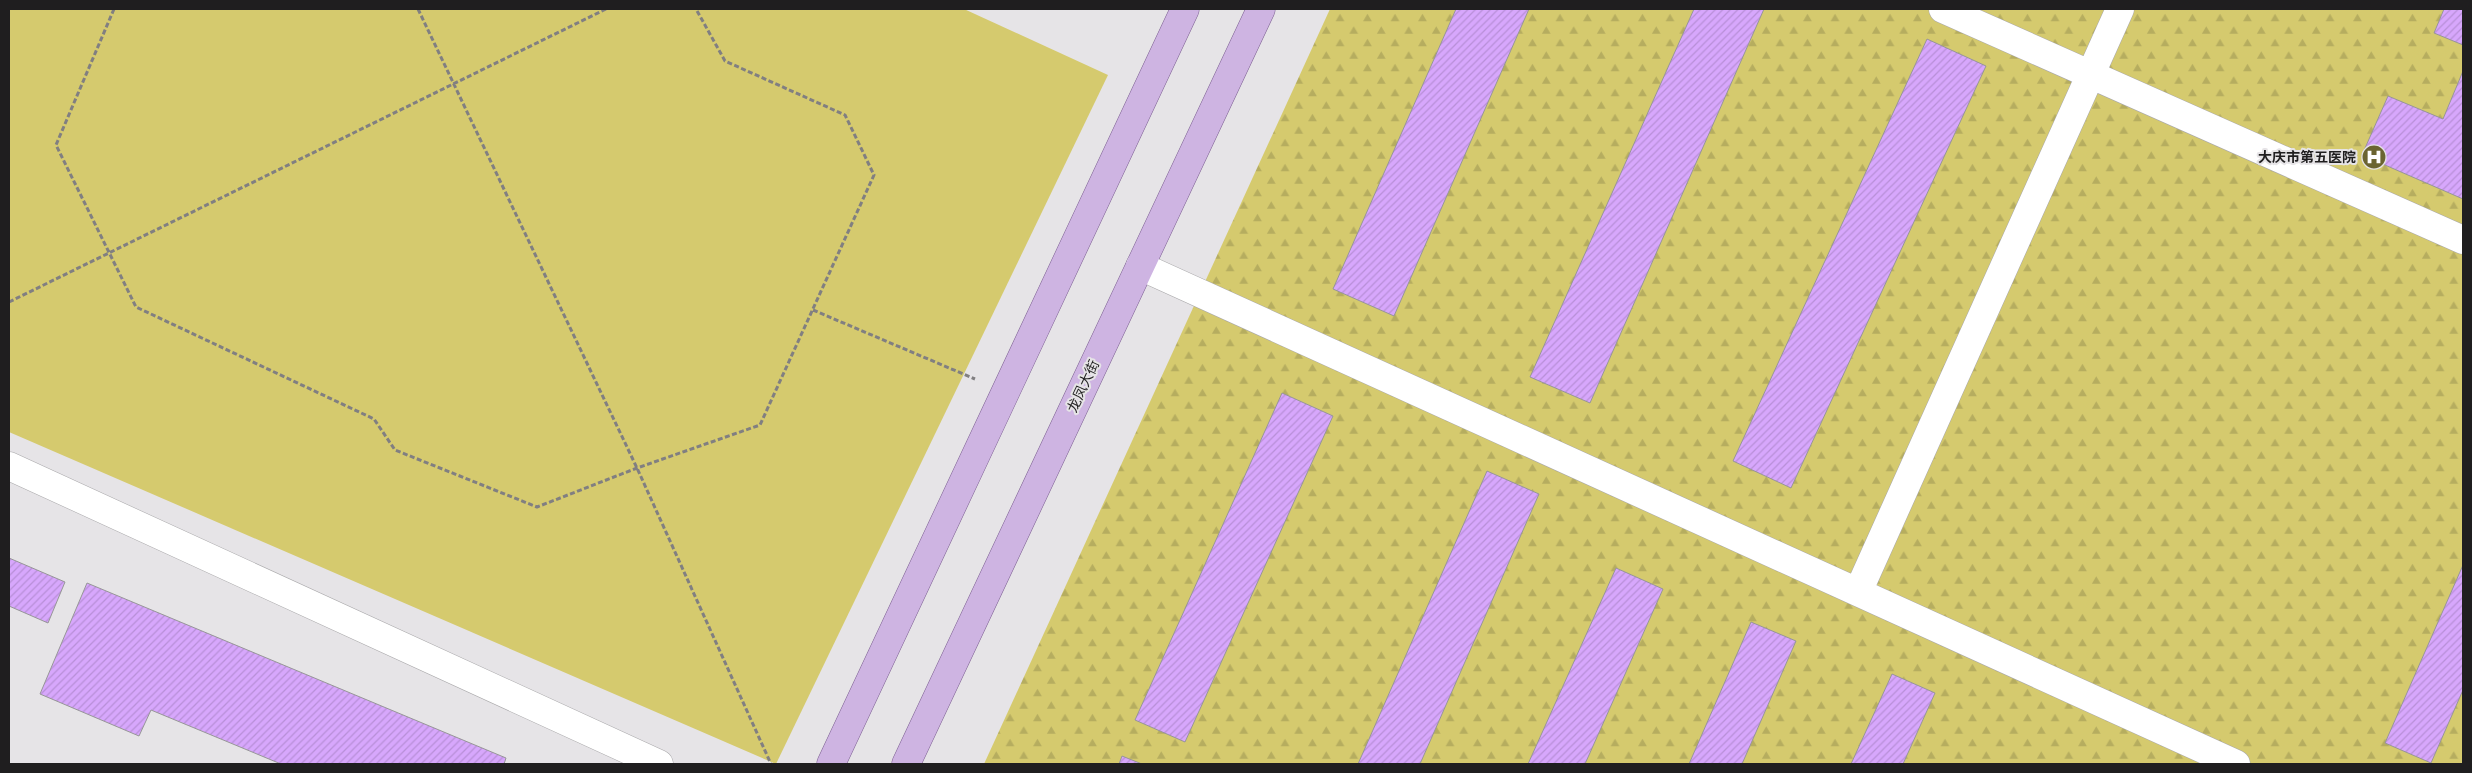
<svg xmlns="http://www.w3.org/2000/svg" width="2472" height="773" font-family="Roboto,'Noto Sans SC',sans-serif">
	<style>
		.forest { fill: url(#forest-firs) }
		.park { fill: #d5ca6e }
		.building { fill: url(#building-hatch); stroke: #979698 }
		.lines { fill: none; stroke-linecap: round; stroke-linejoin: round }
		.street-casing { stroke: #aaa9ab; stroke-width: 29 }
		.primary-casing { stroke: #7c5f91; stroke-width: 29 }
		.path { stroke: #817f81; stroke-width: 3; stroke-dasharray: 5 2.5; stroke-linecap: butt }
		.street { stroke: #fff; stroke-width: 28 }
		.primary { stroke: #ceb4e2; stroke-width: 28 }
		.labels { text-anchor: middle; stroke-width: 4; stroke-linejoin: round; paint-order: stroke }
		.poi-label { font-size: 14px; font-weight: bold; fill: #1f1e1f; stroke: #e6e4e7; text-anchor: end }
		.street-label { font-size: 14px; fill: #1f1e1f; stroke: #e6e4e7 }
	</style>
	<defs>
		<pattern id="forest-firs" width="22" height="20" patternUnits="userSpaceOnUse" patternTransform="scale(1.25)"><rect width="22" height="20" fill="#d5ca6e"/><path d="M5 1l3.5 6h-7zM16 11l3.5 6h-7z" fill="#b6ad5f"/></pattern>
		<pattern id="building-hatch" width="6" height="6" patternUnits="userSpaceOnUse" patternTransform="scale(1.25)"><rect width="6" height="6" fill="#d7a7fc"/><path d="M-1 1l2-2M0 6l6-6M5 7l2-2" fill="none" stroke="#b88fd8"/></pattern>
	</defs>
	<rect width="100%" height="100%" fill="#e6e4e7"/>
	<path class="forest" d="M1330,9H2463V764H984Z"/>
	<path class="park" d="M9,9H964L1108,75L776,764L9,432Z"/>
	<path class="building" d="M1456,9H1529L1394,316L1333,289Z
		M1694,9H1764L1590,403L1530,377Z
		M2444,9H2463V45L2434,33Z
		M1927,39L1986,66L1791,488L1733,461Z
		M2463,71V199L2362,155L2388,96L2443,119Z
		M1282,393L1333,416L1185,742L1135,720Z
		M1487,471L1539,494L1420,764H1358Z
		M9,558L65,582L48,623L9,606Z
		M2463,565V690L2431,763L2385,743Z
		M1616,568L1663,589L1585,764H1528Z
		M87,583L506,758L504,764H281L151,710L139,736L40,694Z
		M1751,622L1796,641L1742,764H1689Z
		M1892,674L1935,693L1903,764H1851Z
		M1122,756L1142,764H1119Z"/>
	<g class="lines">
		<defs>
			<path id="street" d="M1943,9L2463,240
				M1140,266L2236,764
				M9,466L659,764
				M1858,592L2120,9"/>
			<path id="primary" d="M831,764L1185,9
				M906,764L1261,9"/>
		</defs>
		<use href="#street" class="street-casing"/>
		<use href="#primary" class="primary-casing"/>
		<path class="path" d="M114,9L56,145L136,307L374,419L395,450L537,507L637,468L760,425L874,175L845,115L725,61L696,9
			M418,9L637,468L771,764
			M9,302L606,9
			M813,310L975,379"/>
		<use href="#street" class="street"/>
		<use href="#primary" class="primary"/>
	</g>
	<defs>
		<symbol id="hospital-disc" viewBox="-11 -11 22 22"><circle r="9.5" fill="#6b6431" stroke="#e6e4e7"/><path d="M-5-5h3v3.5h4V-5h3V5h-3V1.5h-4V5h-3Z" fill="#fff"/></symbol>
	</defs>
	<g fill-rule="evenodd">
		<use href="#hospital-disc" x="2360" y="143" width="28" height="28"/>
	</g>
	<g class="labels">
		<g class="poi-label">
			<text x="2356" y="162">大庆市第五医院</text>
		</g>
		<g class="street-label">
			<text transform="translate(1083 386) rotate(-65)" y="5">龙凤大街</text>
		</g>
	</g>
	<rect width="2472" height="773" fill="none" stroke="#1f1e1f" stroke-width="20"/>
</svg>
